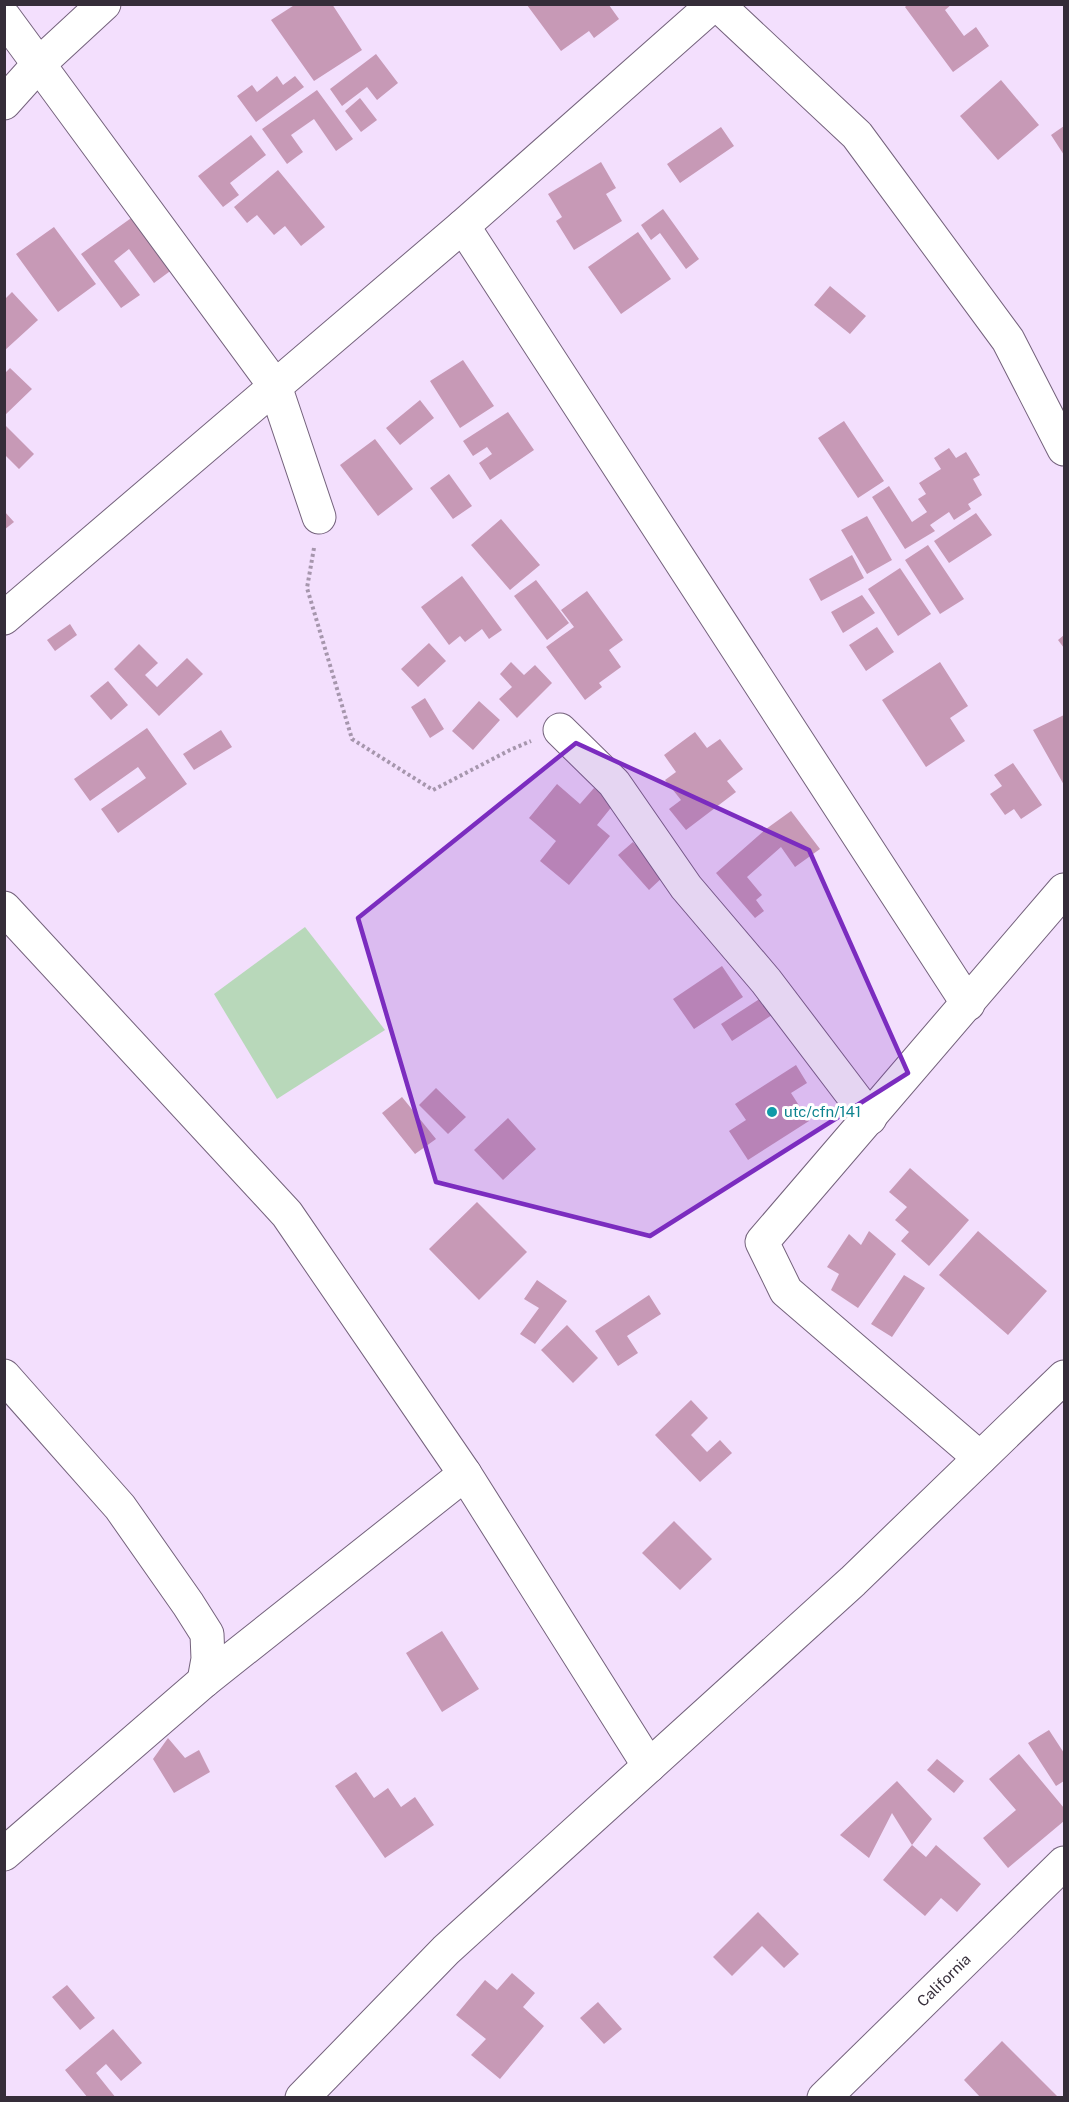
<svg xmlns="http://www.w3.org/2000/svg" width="1069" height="2102" font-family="'Public Sans',sans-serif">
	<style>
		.green { fill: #b8d8ba }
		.building { fill: #c799b6 }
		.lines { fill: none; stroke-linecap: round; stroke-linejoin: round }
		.minor-casing { stroke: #74627c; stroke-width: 35 }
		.path { stroke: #a696ad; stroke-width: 4; stroke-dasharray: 3 3; stroke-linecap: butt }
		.minor { stroke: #fff; stroke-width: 33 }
		.marked { fill: #7b2cbf; fill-opacity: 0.2; stroke: #7b2cbf; stroke-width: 4.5; stroke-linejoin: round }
		.culture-dot { fill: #0f9aa8; stroke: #fff; stroke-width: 2 }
		.labels { text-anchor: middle; stroke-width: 6; stroke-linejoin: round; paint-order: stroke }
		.culture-label { font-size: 15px; fill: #0d838f; stroke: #fff; text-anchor: start }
		.street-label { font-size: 15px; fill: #352d39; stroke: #fff }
	</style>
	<rect width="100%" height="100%" fill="#f3dffd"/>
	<path class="green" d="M305,927L385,1030L277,1099L214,994Z"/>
	<path class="building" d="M296,4H332L362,50L314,81L271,20Z
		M908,4H952L945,10L964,36L976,27L989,46L953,72L905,7Z
		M527,5H609L619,19L594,38L589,31L561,51Z
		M376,54L398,83L377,100L367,87L342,106L330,89Z
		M277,76L283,85L295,76L304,87L256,122L237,96L252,85L257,92Z
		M1001,80L1039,125L998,160L960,116Z
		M317,90L353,139L336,151L314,119L291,135L303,152L287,164L262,129Z
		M360,98L377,120L361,132L345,111Z
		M1064,126V155L1051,135Z
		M721,127L734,146L680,183L667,164Z
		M251,135L266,155L230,183L239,195L223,207L198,176Z
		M601,162L616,188L606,194L622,221L574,250L556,221L562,217L548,194Z
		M278,170L325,227L301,246L285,226L274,235L257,215L247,223L234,207Z
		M663,209L699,259L686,269L660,233L651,240L641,225Z
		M134,216L173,269L154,283L129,249L114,261L140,295L121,308L81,254Z
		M54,227L96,284L58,312L16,254Z
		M638,232L671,279L621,314L588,267Z
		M830,286L866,316L850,334L814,305Z
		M12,292L38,320L4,351V300Z
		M463,360L494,406L460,428L430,381Z
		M10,368L32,389L4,416V374Z
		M420,400L434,418L400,445L386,428Z
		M508,412L534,450L490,480L479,463L492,454L487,447L473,456L463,441Z
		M844,421L884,481L858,498L818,438Z
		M4,424L34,454L19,469L4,454Z
		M375,439L413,489L378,516L340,465Z
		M949,448L956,458L966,452L980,475L973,479L982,495L968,504L971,509L954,520L949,512L930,525L935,531L905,549L872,497L889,486L912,522L927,512L918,499L926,494L919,483L941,469L934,458Z
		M449,474L472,506L453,519L430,488Z
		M4,511L14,522L4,530Z
		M976,513L992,535L949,563L934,541Z
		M867,516L892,560L867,574L841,530Z
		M501,519L540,565L510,590L471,545Z
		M928,545L964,599L940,614L905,560Z
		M852,555L864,578L821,601L809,579Z
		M900,568L931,614L898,636L868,589Z
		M462,576L502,630L489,639L482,629L465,642L460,636L449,645L421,607Z
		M536,580L569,623L547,640L514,596Z
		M587,591L623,640L609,650L621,667L599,683L602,687L585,700L546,647L574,627L561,610Z
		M862,595L875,613L843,633L831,612Z
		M70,624L77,635L55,651L47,640Z
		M877,627L894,652L866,671L849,645Z
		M1064,635V648L1058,640Z
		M429,643L446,661L418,687L401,669Z
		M139,644L158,663L145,675L157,687L187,658L203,674L159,716L114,669Z
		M511,662L524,675L535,665L552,683L517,718L499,699L512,687L500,674Z
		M940,662L968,706L950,718L965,741L926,767L882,700Z
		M108,681L128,705L111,720L90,696Z
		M425,698L444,729L430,738L411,707Z
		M479,701L500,720L473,750L452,731Z
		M1064,715V785L1033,730Z
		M147,728L187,784L118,833L101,809L146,778L138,767L90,801L74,779Z
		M221,730L232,747L194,770L183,754Z
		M695,732L707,748L720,739L743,769L727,781L736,792L686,830L669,809L681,800L665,780L676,772L664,755Z
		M1013,763L1042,805L1021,819L1014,809L1005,815L990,794L1002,786L994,775Z
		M557,784L580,804L594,788L614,804L597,825L610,836L569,885L540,861L556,841L529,818Z
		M791,811L820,849L795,867L781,847L747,877L762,895L756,900L764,911L755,918L716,873L766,829Z
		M633,842L664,876L649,890L618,855Z
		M722,966L743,997L694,1029L673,999Z
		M761,998L772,1015L732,1041L721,1024Z
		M796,1065L807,1083L791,1093L809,1121L748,1160L729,1131L746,1120L735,1104Z
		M436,1088L466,1117L448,1134L419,1105Z
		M402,1097L436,1139L415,1154L382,1113Z
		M508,1118L536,1149L503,1180L474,1150Z
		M910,1168L969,1220L929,1266L901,1241L909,1232L895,1220L907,1207L889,1192Z
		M477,1202L527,1252L479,1300L429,1249Z
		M869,1231L896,1254L858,1308L831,1290L839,1274L827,1267L849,1234L861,1245Z
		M978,1231L1047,1291L1008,1335L939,1275Z
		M904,1275L925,1288L892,1337L871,1324Z
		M537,1280L567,1301L535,1344L520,1334L539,1308L524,1299Z
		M649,1295L661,1314L627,1336L638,1353L618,1366L595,1331Z
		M567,1325L598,1358L573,1383L541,1350Z
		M691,1400L708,1418L691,1435L707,1452L720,1440L732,1453L700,1482L655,1435Z
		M674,1521L712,1559L680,1590L642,1553Z
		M442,1631L479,1689L442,1712L406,1653Z
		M1049,1730L1064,1753V1781L1056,1786L1028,1743Z
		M168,1738L185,1758L199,1750L210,1772L174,1793L153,1759Z
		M1019,1754L1064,1808V1821L1008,1868L983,1838L1016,1810L989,1779Z
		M937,1759L964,1781L954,1793L927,1770Z
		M356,1772L374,1798L388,1788L401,1807L415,1797L434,1825L385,1858L335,1786Z
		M897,1781L932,1819L912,1845L892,1813L869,1858L840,1835Z
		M912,1845L926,1857L936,1845L981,1884L957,1912L941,1898L925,1916L883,1880Z
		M758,1912L799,1954L784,1968L762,1946L732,1976L713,1957Z
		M512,1973L535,1993L523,2007L544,2026L500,2079L471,2055L486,2039L456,2015L485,1980L497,1990Z
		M67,1985L95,2018L80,2030L52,1997Z
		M598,2002L622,2029L604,2044L580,2018Z
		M113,2029L142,2063L121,2081L106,2064L96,2073L116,2098H88L65,2070Z
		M1002,2041L1059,2098H981L964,2080Z"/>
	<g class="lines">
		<defs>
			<g id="minor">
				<path d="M717,4L857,135L1008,340L1064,449"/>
				<path d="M4,17L275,386L319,517"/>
				<path d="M4,103L39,64L104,4"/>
				<path d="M463,226L968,1004"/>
				<path d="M4,618L463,226L714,4"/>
				<path d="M560,730L614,783L686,887L766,981L870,1118"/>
				<path d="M4,908L287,1214L465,1474L649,1766"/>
				<path d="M4,1376L120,1507L188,1604L207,1634L208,1659L204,1681"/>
				<path d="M980,1458L786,1291L762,1242L1064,890"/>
				<path d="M4,1854L204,1681L465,1474"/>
				<path d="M302,2098L446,1950L853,1581L1064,1377"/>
				<path id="s1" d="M824,2098L1064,1863"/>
			</g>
		</defs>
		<use href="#minor" class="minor-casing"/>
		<path class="path" d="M314,548L307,588L352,739L433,790L510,750L531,741"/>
		<use href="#minor" class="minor"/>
	</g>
	<path class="marked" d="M576,743L809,850L908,1073L650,1236L436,1182L358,918Z"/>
	<circle class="culture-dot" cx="772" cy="1112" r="6"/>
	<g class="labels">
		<g class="culture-label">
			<text x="784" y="1117">utc/cfn/141</text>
		</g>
		<g class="street-label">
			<text dy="5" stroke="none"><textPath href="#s1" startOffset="168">California</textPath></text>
		</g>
	</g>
	<rect width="1069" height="2102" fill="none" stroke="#352d39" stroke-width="12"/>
</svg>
